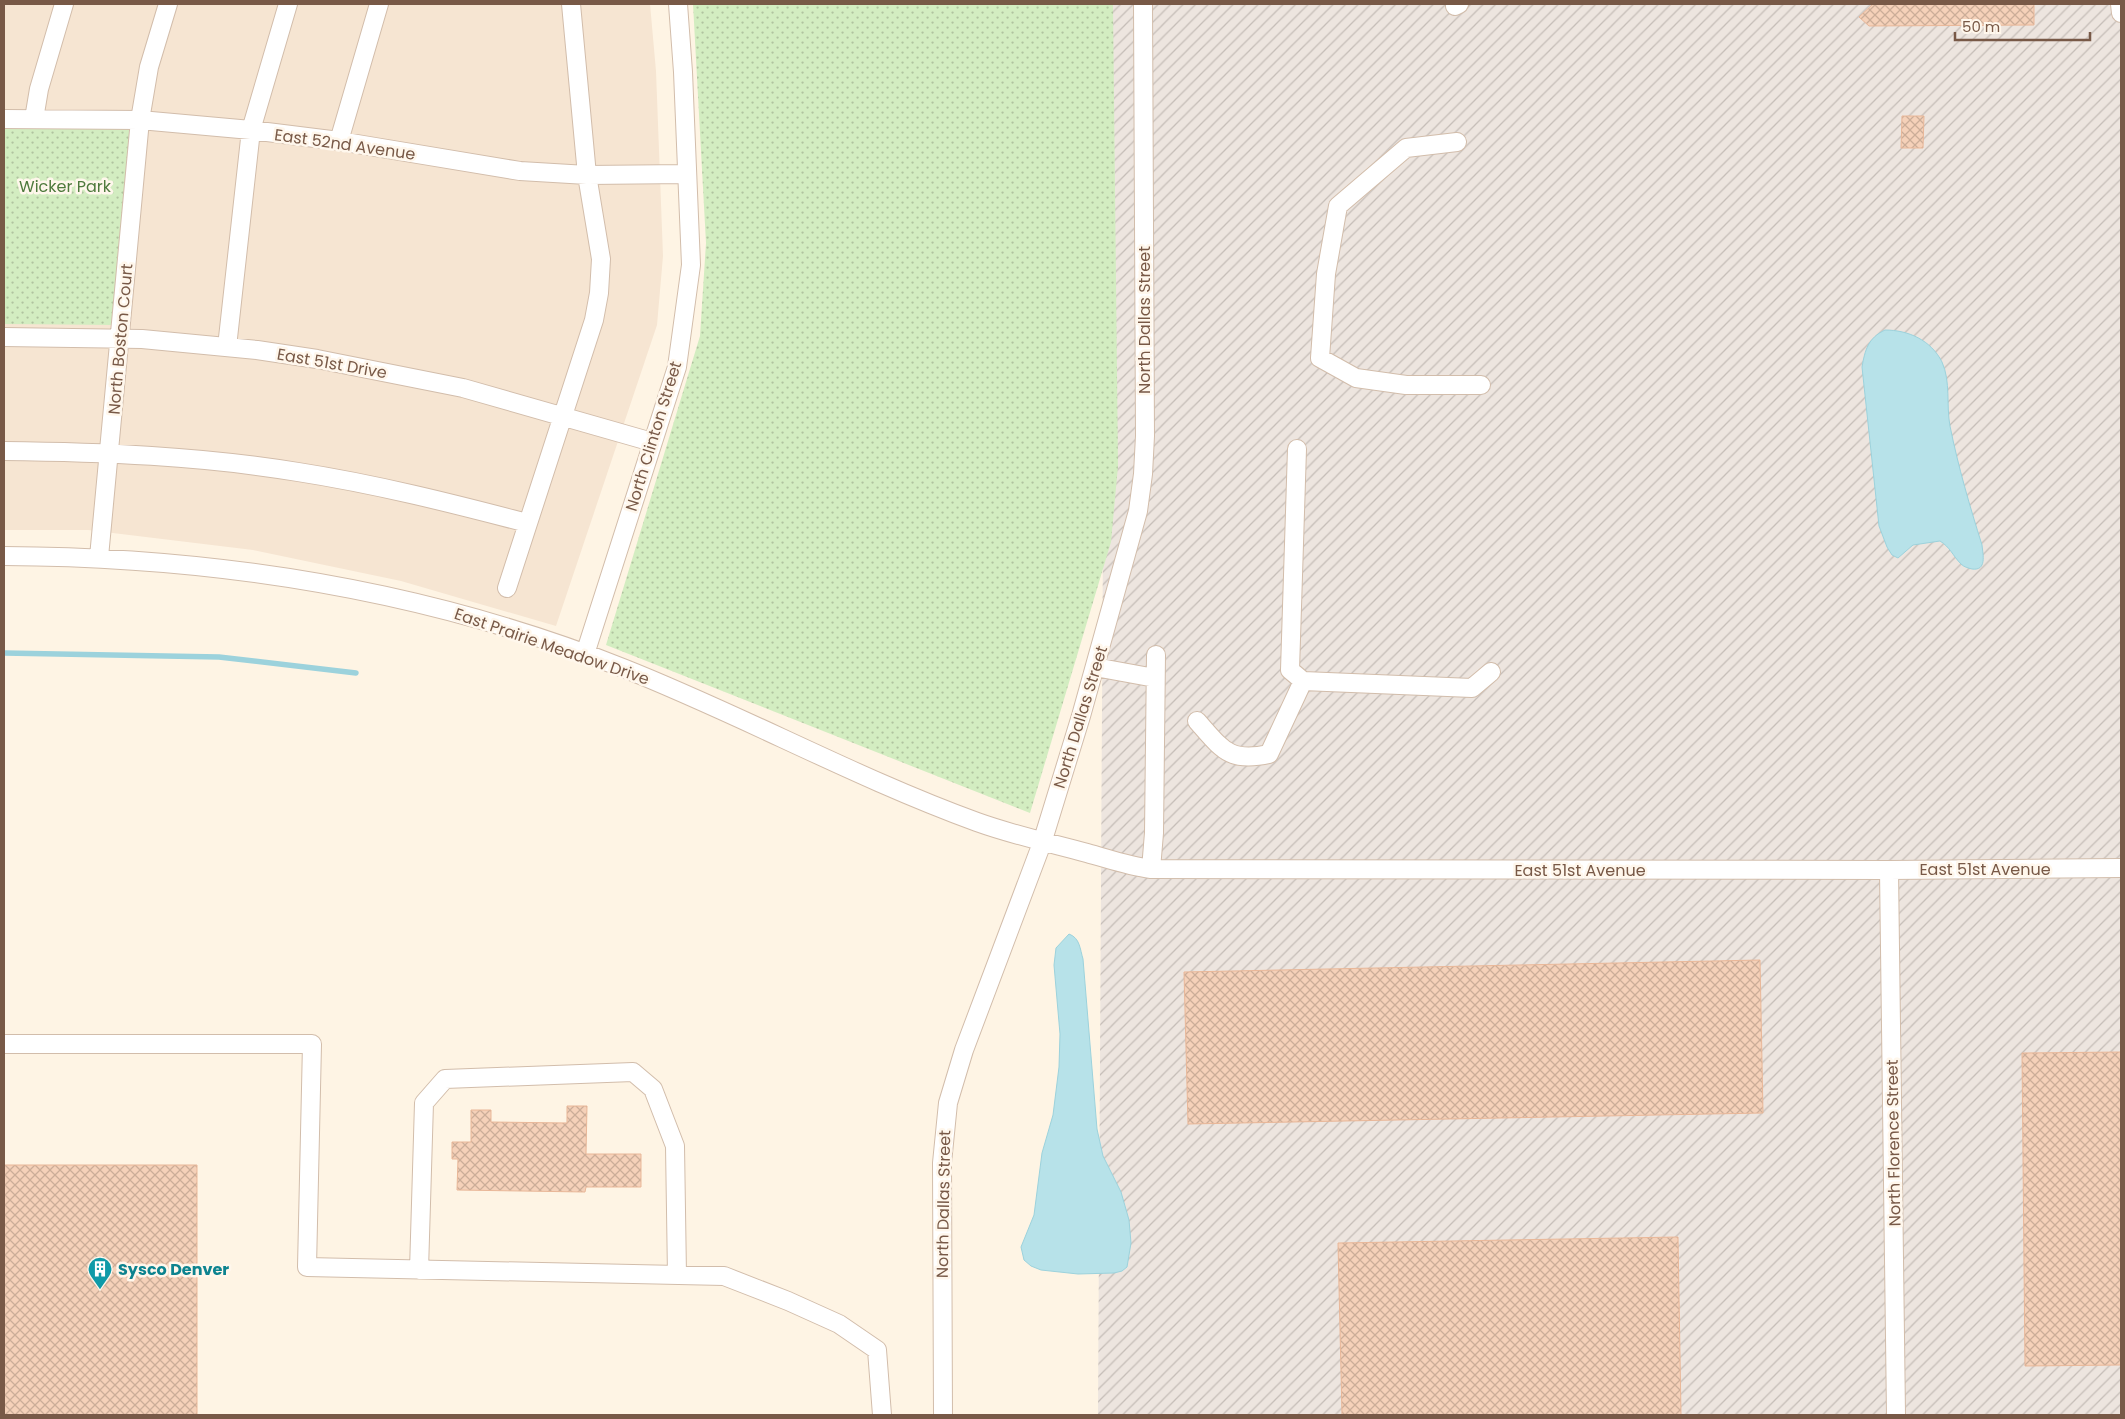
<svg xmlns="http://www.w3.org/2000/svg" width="2125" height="1419" font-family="Poppins,sans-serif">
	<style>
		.residential { fill: #f6e5d2 }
		.industrial { fill: url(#industrial-furrows) }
		.grass { fill: url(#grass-dots) }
		.water { fill: #b7e2e9; stroke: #9cd2dc }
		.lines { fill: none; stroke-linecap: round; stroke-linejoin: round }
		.stream { stroke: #9cd2dc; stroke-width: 5.5 }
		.building { fill: url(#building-cross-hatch); stroke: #e9b798 }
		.minor-casing { stroke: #d2bdab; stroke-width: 20 }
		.minor { stroke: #fff; stroke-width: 18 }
		.labels { text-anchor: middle; stroke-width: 5; stroke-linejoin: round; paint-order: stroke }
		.street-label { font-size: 16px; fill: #785947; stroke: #fff7ec }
		.park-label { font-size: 16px; fill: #4e7a3c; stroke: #fff7ec }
		.culture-label { font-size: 16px; font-weight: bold; fill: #0d838f; stroke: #fff7ec; text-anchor: start }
	</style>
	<defs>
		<pattern id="industrial-furrows" width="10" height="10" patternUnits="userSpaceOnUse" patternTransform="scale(1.25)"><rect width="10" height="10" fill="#ede5df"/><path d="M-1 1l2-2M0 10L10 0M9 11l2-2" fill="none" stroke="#c5bdb7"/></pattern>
		<pattern id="grass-dots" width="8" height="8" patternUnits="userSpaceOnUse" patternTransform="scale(1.25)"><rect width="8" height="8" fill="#d3edc1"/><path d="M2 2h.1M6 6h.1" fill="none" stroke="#b0c39f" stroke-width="1.8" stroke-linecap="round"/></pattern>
		<pattern id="building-cross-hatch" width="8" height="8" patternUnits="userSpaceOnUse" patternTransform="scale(1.25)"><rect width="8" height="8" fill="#f5d1b9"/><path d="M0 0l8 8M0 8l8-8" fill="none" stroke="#cbad98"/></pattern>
	</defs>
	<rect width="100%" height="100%" fill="#fef4e4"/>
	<path class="residential" d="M4,4H650L656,71L663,256L657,325L556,626L401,581L253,550L88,530H4Z"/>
	<path class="industrial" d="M1106,4H2121V1415H1098Z"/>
	<path class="grass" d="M693,4H1113L1118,466L1111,542L1030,813L606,645L700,336L706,243Z
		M4,124L134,125L112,325L4,324Z"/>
	<path class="water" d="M1885,330C1908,330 1931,340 1942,362C1951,382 1946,405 1950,426C1958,466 1970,507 1982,545C1983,555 1987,571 1972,569C1968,568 1964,567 1961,564C1953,556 1950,547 1940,541L1913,545L1898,558L1892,555L1887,547L1879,526L1862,367C1865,350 1868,338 1885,330Z
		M1069,934C1080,938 1080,949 1083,959L1097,1129L1103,1156L1121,1192L1129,1220L1131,1243L1127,1267L1122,1271L1114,1273L1078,1274L1041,1270L1031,1266L1024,1260L1021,1247L1034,1215L1042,1153L1053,1115L1059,1067L1060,1034L1054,965L1056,948Z"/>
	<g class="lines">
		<path class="stream" d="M4,653L219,657L356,673"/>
	</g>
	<path class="building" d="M1873,4H2034V25L1869,26L1859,17Z
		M1902,116H1924L1923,148H1901Z
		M1760,960L1763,1113L1188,1124L1184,972Z
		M2121,1052V1365L2025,1366L2022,1053Z
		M567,1106H587L586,1154H641V1187H586L585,1192L457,1190L458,1159H452V1142H471V1110H491V1122L567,1123Z
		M4,1165H197V1415H4Z
		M1678,1237L1681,1415H1342L1338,1243Z"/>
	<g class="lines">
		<defs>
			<path id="minor" d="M2120,4L2121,13
				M1455,6L1459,4
				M4,119L140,120L251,130L339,141L520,171L587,175L686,174
				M34,119L39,89L64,4
				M339,141L379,4
				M1457,142L1406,148L1338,206L1326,274L1320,358L1356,378L1406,385H1481
				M4,337L142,339L257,350L317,359L463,388L652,442
				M227,347L251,130L288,4
				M1297,449L1290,670L1303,681L1472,688L1491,672
				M4,451C102,452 201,456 298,472C375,484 451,503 527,523
				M4,556C217,557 424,589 623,668C742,715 856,778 977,822C1013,835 1050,843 1087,853C1109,859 1128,866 1151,869L1889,870L2121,868
				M99,557L140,120L149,67L168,4
				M507,588L594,320L599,293L601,259L587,175L571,4
				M585,654L677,367L691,265L683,72L678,4
				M1095,667L1155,678
				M1197,721C1222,749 1229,763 1269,754L1303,681
				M1151,869L1154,833L1156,655
				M1889,870L1896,1415
				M4,1044H312L307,1267L724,1276L788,1301L839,1324L877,1350L882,1415
				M419,1270L424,1103L445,1079L633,1072L653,1089L675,1146L677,1275
				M943,1415L942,1163L948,1103L964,1050L1042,843L1081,716L1138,511L1143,474L1145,436L1143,4"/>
		</defs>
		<use href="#minor" class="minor-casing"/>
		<use href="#minor" class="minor"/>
	</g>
	<defs>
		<symbol id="building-pin" viewBox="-11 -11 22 30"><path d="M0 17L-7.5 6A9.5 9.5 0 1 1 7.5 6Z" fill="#0f9aa8" stroke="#fff7ec"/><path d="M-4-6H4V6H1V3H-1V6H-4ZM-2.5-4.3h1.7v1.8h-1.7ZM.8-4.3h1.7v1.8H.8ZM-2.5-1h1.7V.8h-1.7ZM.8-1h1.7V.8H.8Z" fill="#fff"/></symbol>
	</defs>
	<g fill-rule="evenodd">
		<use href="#building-pin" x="86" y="1255" width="28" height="38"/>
	</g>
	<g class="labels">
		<g class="street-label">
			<text transform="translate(345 144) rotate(8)" y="6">East 52nd Avenue</text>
			<text transform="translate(1144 320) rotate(-90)" y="6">North Dallas Street</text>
			<text transform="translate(120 339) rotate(-85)" y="6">North Boston Court</text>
			<text transform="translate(332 363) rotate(10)" y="6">East 51st Drive</text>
			<text transform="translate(653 436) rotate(-73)" y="6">North Clinton Street</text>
			<text transform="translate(552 646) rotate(19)" y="6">East Prairie Meadow Drive</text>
			<text transform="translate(1080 717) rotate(-73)" y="6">North Dallas Street</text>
			<text x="1985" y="875">East 51st Avenue</text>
			<text x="1580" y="876">East 51st Avenue</text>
			<text transform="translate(1893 1143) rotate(-91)" y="6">North Florence Street</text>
			<text transform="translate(943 1204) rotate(-89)" y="6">North Dallas Street</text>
		</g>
		<g class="park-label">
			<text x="65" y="192">Wicker Park</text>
		</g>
		<g class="culture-label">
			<text x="118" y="1275">Sysco Denver</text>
		</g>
	</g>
	<rect width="2125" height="1419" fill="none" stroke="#785947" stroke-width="10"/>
	<path d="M1955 32v8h135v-8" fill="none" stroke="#785947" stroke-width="2.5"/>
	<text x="1962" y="32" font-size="15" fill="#785947" stroke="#fff7ec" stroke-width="4" paint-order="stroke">50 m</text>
</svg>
